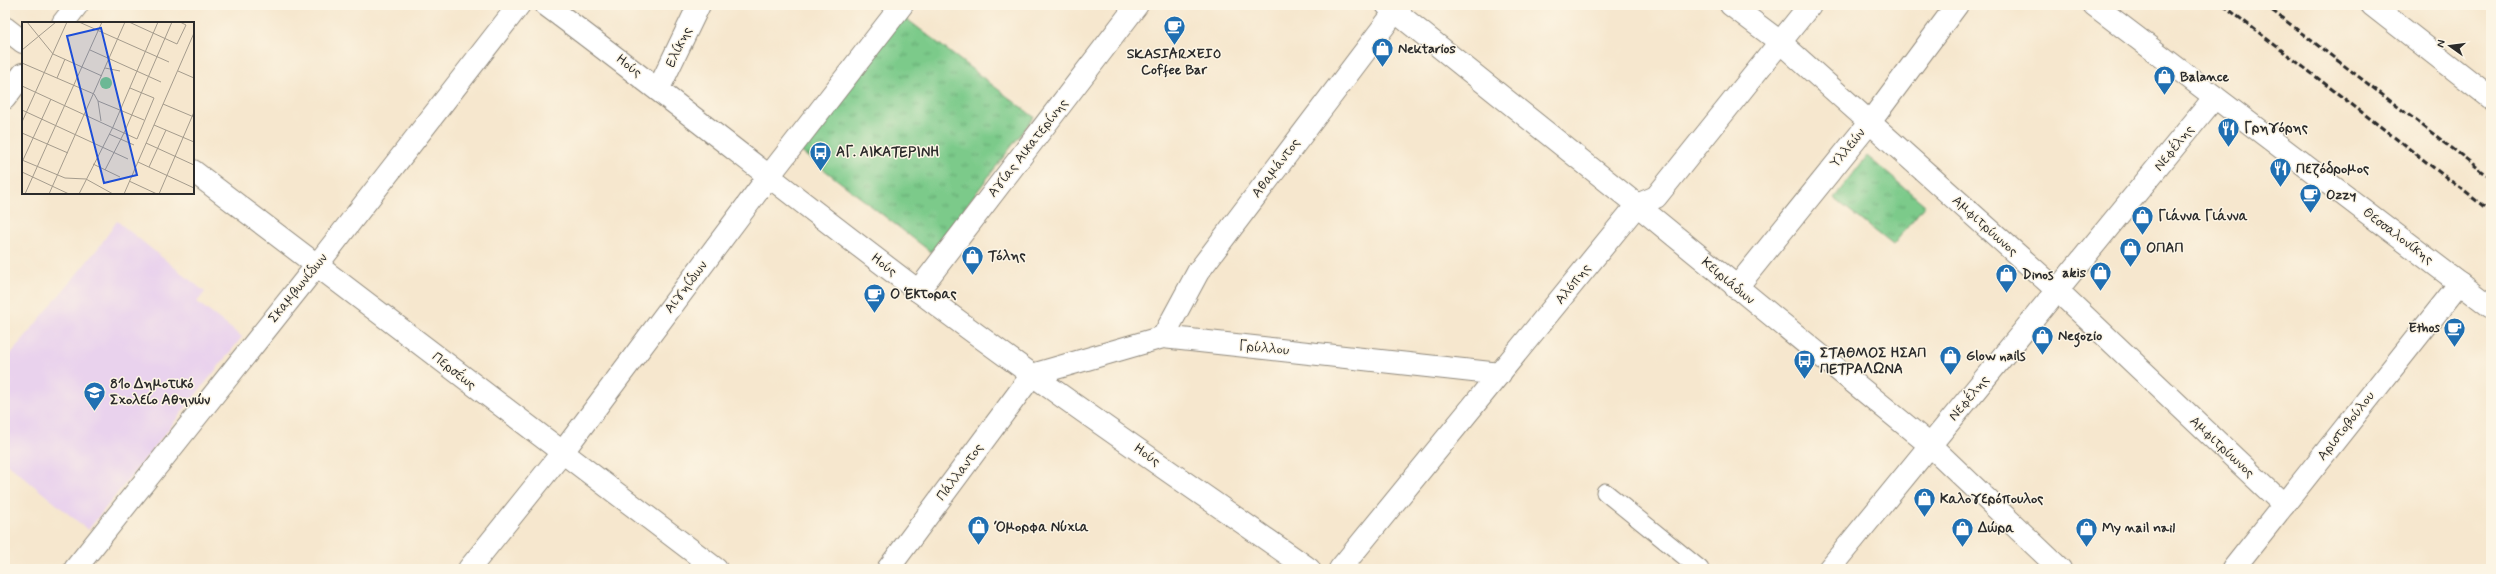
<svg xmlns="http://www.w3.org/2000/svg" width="2496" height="574" font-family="Mynerve,sans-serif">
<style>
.built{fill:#e9d2ed}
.park{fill:url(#park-tufts);stroke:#537a5a}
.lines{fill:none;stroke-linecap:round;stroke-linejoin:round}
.service-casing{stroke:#90897c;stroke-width:19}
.pedestrian-casing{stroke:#90897c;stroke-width:24}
.minor-casing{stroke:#90897c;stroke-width:24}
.tertiary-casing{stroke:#90897c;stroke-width:24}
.service{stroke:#fff;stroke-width:17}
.pedestrian{stroke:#fff;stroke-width:22}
.minor{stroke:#fff;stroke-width:22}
.tertiary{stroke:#fff;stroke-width:22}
.rail{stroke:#2b2b2b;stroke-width:3;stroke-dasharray:6 3;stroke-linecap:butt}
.labels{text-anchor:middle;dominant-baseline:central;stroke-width:3;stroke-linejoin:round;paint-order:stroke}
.street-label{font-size:14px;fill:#2b2b2b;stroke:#fcf5e5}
.poi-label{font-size:14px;font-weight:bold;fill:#2b2b2b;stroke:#fcf5e5;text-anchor:start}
.inset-road{fill:none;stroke:#a59c8d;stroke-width:1}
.view{fill:#1d4ed8;fill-opacity:0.15;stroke:#1d4ed8;stroke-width:2}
.inset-edge{fill:none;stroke:#2b2b2b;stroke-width:2}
</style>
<defs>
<pattern id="park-tufts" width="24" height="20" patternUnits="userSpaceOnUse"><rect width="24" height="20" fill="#7bca8a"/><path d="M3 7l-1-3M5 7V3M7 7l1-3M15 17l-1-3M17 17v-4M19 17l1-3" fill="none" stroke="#65a471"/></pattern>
</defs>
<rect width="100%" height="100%" fill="#fcf5e5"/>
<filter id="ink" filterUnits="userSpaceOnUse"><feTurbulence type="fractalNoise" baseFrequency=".025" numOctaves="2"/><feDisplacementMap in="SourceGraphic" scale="8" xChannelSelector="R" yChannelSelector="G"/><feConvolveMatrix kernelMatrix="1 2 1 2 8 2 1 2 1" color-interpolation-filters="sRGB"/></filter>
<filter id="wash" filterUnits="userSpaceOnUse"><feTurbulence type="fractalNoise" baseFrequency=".012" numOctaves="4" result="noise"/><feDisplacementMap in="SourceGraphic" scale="16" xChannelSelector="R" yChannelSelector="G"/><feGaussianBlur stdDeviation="0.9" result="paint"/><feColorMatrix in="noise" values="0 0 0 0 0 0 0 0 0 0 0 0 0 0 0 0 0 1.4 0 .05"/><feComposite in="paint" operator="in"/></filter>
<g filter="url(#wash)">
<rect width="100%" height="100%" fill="#f6e7ce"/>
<polygon class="built" points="117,221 205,292 197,302 242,337 88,530 5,462 5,361 99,247"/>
<g class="park">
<polygon points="899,13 1034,117 931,252 796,148"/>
<polygon points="1867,156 1925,205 1893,245 1834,198"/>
</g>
</g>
<g filter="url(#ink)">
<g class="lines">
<defs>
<polyline id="service" points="1605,492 1700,569"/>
<g id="pedestrian">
<polyline points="2094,5 2491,307"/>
<polyline points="769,176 902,5"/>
<polyline points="918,291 1137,5"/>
<polyline points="75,569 317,265"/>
</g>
<g id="minor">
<polyline points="1731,5 1780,42 2058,291 2284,505"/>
<polyline points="63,23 77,5"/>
<polyline points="5,28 23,42"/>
<polyline points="659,88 699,5"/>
<polyline points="5,98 23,74"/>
<polyline points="193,171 716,569"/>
<polyline points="317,265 519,5"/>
<polyline points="1736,288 1870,122 1957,5"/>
<polyline points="1163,337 1198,272 1400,5"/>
<polyline points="469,569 562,453 769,176"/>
<polyline points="888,569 1032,375 1163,337 1500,374"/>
<polyline points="1340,569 1637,205 1656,197 1810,5"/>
<polyline points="1829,569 2215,97"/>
<polyline points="2233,569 2460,283"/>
</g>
<g id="tertiary">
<path d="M546,5c125,93 246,191 371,285 128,97 261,187 392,279"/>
<polyline points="1387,5 1637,205 1930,445 2060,569"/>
<polyline points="2372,5 2491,98"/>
</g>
</defs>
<use href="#service" class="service-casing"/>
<use href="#pedestrian" class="pedestrian-casing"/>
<use href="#minor" class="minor-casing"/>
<use href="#tertiary" class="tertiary-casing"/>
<use href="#service" class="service"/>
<use href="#pedestrian" class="pedestrian"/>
<use href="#minor" class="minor"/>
<use href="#tertiary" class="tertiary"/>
<g class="rail">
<polyline points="2223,5 2491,212"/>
<polyline points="2265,5 2491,178"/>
</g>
</g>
</g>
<defs>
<symbol id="cafe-pin" viewBox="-11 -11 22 30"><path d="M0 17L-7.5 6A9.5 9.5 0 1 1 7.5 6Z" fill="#1f6fb2" stroke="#fcf5e5"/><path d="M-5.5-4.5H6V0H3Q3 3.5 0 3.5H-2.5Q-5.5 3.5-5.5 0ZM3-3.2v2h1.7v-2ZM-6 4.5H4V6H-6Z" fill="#fff"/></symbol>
<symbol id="shop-pin" viewBox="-11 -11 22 30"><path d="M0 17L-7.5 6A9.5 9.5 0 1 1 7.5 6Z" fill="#1f6fb2" stroke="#fcf5e5"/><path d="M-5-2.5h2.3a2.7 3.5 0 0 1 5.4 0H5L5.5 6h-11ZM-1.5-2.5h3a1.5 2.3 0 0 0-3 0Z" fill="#fff"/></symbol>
<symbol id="restaurant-pin" viewBox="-11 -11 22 30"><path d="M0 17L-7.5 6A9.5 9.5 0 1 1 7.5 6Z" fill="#1f6fb2" stroke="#fcf5e5"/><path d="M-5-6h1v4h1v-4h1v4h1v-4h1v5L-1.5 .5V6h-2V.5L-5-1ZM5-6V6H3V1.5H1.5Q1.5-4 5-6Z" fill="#fff"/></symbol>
<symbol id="bus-pin" viewBox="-11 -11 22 30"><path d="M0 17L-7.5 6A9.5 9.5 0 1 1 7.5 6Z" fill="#1f6fb2" stroke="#fcf5e5"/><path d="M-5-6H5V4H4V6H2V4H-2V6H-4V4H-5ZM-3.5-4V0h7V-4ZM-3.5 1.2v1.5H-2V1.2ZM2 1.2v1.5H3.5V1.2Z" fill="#fff"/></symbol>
<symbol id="school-pin" viewBox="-11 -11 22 30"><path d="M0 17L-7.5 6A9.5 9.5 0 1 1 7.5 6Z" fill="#1f6fb2" stroke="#fcf5e5"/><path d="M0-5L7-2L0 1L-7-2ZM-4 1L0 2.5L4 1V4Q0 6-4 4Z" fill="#fff"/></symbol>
</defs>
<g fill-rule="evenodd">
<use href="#cafe-pin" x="1162" y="14" width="25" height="34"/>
<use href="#shop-pin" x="1370" y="36" width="25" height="34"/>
<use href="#shop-pin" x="2152" y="64" width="25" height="34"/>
<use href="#restaurant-pin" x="2216" y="116" width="25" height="34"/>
<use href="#bus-pin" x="808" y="140" width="25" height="34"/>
<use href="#restaurant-pin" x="2268" y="156" width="25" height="34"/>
<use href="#cafe-pin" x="2298" y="182" width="25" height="34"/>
<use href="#shop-pin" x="2130" y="204" width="25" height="34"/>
<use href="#shop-pin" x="2118" y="236" width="25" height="34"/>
<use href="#shop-pin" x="960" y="244" width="25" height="34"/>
<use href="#shop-pin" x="2088" y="260" width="25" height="34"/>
<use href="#shop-pin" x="1994" y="262" width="25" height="34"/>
<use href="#cafe-pin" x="862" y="282" width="25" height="34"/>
<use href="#cafe-pin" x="2442" y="316" width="25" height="34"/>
<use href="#shop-pin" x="2030" y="324" width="25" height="34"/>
<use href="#shop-pin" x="1938" y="344" width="25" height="34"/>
<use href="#bus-pin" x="1792" y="348" width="25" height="34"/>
<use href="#school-pin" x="82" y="380" width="25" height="34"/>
<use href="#shop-pin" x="1912" y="486" width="25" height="34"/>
<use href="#shop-pin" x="966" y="514" width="25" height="34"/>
<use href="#shop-pin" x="1950" y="516" width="25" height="34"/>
<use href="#shop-pin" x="2074" y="516" width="25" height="34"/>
</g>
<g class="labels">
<g class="street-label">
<text transform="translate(679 47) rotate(-64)">Ελίκης</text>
<text transform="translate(629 66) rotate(37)">Ηούς</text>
<text transform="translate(1028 148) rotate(-52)">Αγίας Αικατερίνης</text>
<text transform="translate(1848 148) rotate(-51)">Υλλεών</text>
<text transform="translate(2174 148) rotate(-51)">Νεφέλης</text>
<text transform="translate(1276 168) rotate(-53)">Αθαμάντος</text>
<text transform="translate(1985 226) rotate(42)">Αμφιτρύωνος</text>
<text transform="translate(2398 236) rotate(37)">Θεσσαλονίκης</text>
<text transform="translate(884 265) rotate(37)">Ηούς</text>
<text transform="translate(1728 281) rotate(40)">Κειριάδων</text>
<text transform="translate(1573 284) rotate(-51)">Αλόπης</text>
<text transform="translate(686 287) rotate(-53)">Αιγηίδων</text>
<text transform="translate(298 288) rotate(-51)">Σκαμβωνίδων</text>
<text transform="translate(1264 348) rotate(6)">Γρύλλου</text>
<text transform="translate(454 371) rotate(38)">Περσέως</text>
<text transform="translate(1969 398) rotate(-50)">Νεφέλης</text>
<text transform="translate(2346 426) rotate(-52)">Αριστοβούλου</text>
<text transform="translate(2222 447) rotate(43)">Αμφιτρύωνος</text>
<text transform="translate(1147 455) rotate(35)">Ηούς</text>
<text transform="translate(960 472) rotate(-53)">Πάλλαντος</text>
</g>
<g class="poi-label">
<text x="1398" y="49">Nektarios</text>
<text x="1174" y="54" text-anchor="middle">SKASIARXEIO<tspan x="1174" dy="16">Coffee Bar</tspan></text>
<text x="2180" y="77">Balance</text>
<text x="2244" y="128">Γρηγόρης</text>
<text x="836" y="152">ΑΓ. ΑΙΚΑΤΕΡΙΝΗ</text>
<text x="2296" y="169">Πεζόδρομος</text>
<text x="2326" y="195">Ozzy</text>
<text x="2158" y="216">Γιάννα Γιάννα</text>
<text x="2146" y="248">ΟΠΑΠ</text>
<text x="988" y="256">Τόλης</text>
<text x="2086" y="273" text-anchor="end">akis</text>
<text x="2022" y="275">Dinos</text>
<text x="890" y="294">Ο Έκτορας</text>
<text x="2440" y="328" text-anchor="end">Ethos</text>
<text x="2058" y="336">Negozio</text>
<text x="1820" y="353">ΣΤΑΘΜΟΣ ΗΣΑΠ<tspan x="1820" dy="16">ΠΕΤΡΑΛΩΝΑ</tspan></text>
<text x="1966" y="356">Glow nails</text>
<text x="110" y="384">81ο Δημοτικό<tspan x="110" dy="16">Σχολείο Αθηνών</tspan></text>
<text x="1940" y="499">Καλογερόπουλος</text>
<text x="994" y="527">Όμορφα Νύχια</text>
<text x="1978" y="528">Δώρα</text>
<text x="2102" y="528">My nail nail</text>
</g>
</g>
<g transform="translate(22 22)">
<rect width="172" height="172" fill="#f6e7ce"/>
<path d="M78 61a6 6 0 1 1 12 0a6 6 0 1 1-12 0Z" fill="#7bca8a"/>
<path class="inset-road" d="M5,0l26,32 49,22M57,0l90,40M107,0l48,22 9,-19 -6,-3M0,28l34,-28M68,28l71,32M0,41l72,31 4,7 3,20M83,46l15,3M156,49l16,7M35,56l8,-19M0,64l115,53 17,-41 -24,-10M76,79l46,19M141,82l31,13M0,88l106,49M0,100l45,-100M132,103l40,17M0,111l46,20M87,112l25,11M124,121l48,22M0,138l43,18 21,1 27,15M1,138l28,-61M116,140l56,26M71,142l27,13M127,145l17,-37M83,148l19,-37 48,-111M0,150l47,22M107,159l28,13M3,172l77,-172M27,172l76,-172M57,172l34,-67 45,-105M102,172l70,-161M137,172l35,-82"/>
<path class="view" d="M79,6l36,147 -33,8 -37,-147z"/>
<rect width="172" height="172" class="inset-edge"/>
</g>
<rect width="2496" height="574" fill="none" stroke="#fcf5e5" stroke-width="20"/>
<g transform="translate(2450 46) rotate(284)" stroke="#fcf5e5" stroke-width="3" paint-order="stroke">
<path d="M0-3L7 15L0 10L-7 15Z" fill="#2b2b2b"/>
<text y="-6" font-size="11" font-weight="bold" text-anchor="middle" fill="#2b2b2b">N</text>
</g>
</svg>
